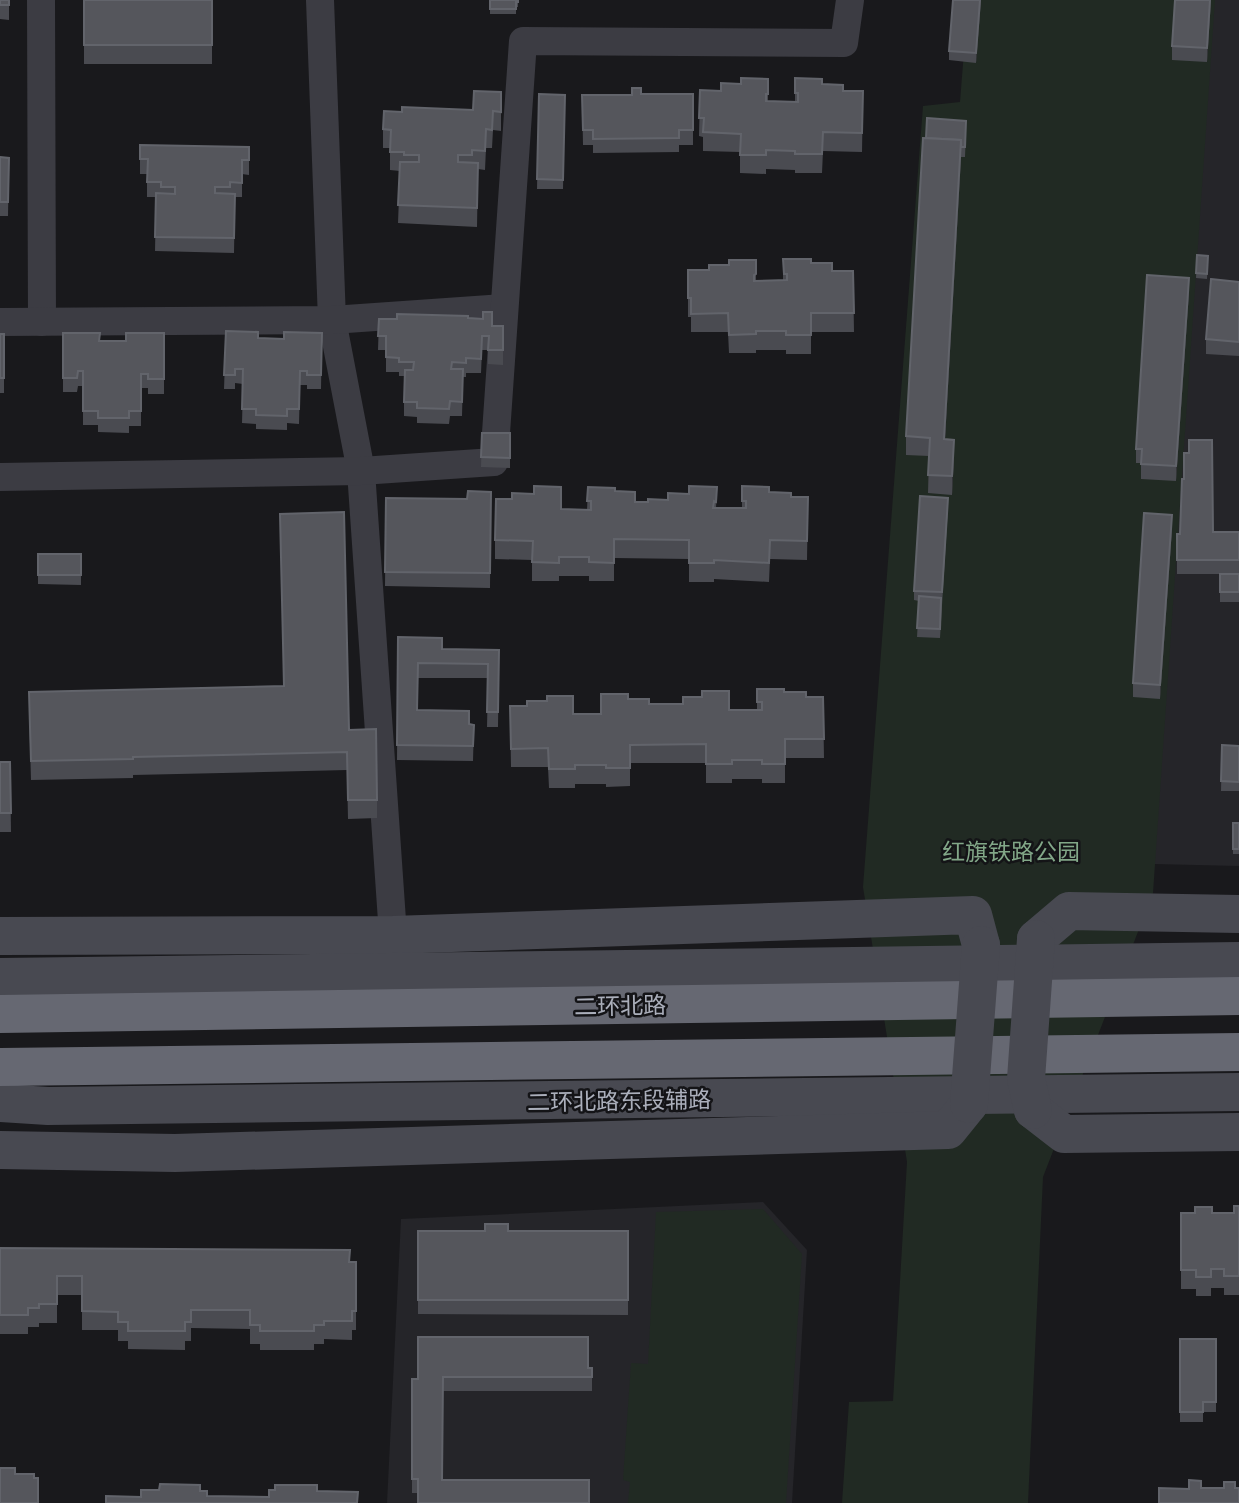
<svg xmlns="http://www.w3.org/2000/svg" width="1239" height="1503" font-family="Lato,'Noto Sans SC',sans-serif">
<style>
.built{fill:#252529}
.green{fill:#212a23}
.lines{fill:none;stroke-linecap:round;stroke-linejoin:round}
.street{stroke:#3c3c43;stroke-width:28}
.secondary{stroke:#484951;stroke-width:38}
.highway{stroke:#666872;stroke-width:38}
.secondary-bridge{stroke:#484951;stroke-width:38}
.wall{fill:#4a4b51}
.shaded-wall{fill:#323337}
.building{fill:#55565c;stroke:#62646b;stroke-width:2}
.labels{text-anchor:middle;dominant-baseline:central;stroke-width:5;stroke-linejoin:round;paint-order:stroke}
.park-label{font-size:23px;fill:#82a788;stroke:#141417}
.street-label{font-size:23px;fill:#abafbb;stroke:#141417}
</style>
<rect width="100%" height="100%" fill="#19191c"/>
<g class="built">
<polygon points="1121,0 1239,0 1239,866 1068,862"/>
<polygon points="763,1202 807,1250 792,1503 387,1503 401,1219"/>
</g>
<g class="green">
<polygon points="968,0 1215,0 1153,893 1043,1177 1028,1503 842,1503 849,1402 893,1401 907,1162 863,887 923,106 960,102"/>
<polygon points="763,1209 802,1254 786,1503 628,1503 630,1482 623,1480 631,1363 648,1364 656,1212"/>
</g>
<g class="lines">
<g class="street">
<polyline points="41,0 42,322"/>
<polyline points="320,0 332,320 361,471 393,935"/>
<polyline points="0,322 332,320 504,308"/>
<polyline points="0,477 361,471 494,462 523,41 844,43 850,0"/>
</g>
<g class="secondary">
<polyline points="0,936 393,935 973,915 981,945"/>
<polyline points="1036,939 1069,911 1239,914"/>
<polyline points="0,977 1239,961"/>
<polyline points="0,1103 48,1106 1239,1092"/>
<polyline points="1033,1110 1064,1134 1239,1132"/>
<polyline points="0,1150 175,1153 948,1130 969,1104"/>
</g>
<g class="highway">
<polyline points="0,1014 1239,996"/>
<polyline points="0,1067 1239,1052"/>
</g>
<g class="secondary-bridge">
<polyline points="969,1104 981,945"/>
<polyline points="1033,1110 1026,1079 1036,939"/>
</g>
</g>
<g class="wall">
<polygon points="0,0 9,0 9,20 0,19"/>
<rect x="84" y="0" width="128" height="64"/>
<polygon points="490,0 518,0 518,7 516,7 516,14 490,14"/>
<polygon points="981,0 976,63 949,60 949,51"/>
<polygon points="1211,0 1207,62 1172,60 1172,46"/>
<polygon points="795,78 822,84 843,91 863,91 862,152 823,151 822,173 795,173 795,170 766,169 766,174 740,173 740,152 703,151 703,137 699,136 700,90 721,91 741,84 768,79 768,101 795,102"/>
<polygon points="501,92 501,131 493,130 492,148 486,148 485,170 478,169 477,227 398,223 400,171 390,170 390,148 383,148 383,129 402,112 473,110"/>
<polygon points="539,94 565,95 563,189 537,189"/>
<polygon points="693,94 693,145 679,145 679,152 593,153 593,145 583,145 582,95"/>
<polygon points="966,131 965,157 961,157 945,439 954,459 952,495 928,493 929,456 906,455 906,436 926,138"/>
<polygon points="140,145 249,147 249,175 242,174 242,197 235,197 234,253 155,251 156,197 147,197 147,174 140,174"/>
<polygon points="0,157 9,158 8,216 0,216"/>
<polygon points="1197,255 1208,256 1207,279 1196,278"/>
<polygon points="783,259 811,263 832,271 853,271 854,332 811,332 811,354 786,354 786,350 756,350 756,353 729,353 728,332 691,332 691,317 688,317 688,270 709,270 756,260 756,281 783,280"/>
<polygon points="1239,282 1239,356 1206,354 1206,339"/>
<polygon points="1189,292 1176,481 1141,479 1141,463 1136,463 1136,449"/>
<polygon points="468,318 492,326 503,326 503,365 488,364 488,350 482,350 481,373 466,373 466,377 463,377 462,416 450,416 449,424 417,423 417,417 404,416 404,376 399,376 399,372 386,372 386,350 378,350 379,319"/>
<polygon points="226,331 258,338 284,339 322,333 321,389 307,389 307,385 300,385 299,424 287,423 287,430 256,429 256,424 242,423 243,384 235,383 235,389 224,389"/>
<polygon points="63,333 100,341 126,341 164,333 164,394 148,394 148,388 141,388 141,426 129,426 129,433 98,432 98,425 83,425 83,386 78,386 77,392 63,392"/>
<rect x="0" y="334" width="4" height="59"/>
<polygon points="482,433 510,433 510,468 481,467"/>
<polygon points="742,486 791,497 808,497 807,560 770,559 769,582 714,579 714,582 689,582 689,559 614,558 614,581 589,581 589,576 559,576 559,581 532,581 532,560 495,559 495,540 561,509 587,510 588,487 615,491 635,502 648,502 668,500 717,487 716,508 742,508"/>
<polygon points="491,492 490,588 385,586 386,498 467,499"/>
<polygon points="948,508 940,638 917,637 919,601 914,600 914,591"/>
<polygon points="1172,529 1160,699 1133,697 1133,683"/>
<polygon points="1213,532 1239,532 1239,602 1220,602 1220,574 1177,574 1177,534"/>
<polygon points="38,554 81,554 81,585 38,584"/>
<polygon points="398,637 442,649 499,650 498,727 487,727 488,678 418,678 417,710 474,725 473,761 397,760"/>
<polygon points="757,689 784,692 806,697 823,697 824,758 785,758 785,783 762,783 762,779 732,779 732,783 706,783 706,763 630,763 630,786 606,787 606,784 575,784 575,788 549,788 548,767 511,767 510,706 573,714 601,714 628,699 649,704 729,710 757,710"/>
<polygon points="29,710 349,730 377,800 377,818 348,819 347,770 133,775 133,778 31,780"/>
<polygon points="1222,745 1239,746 1239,791 1221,791"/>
<polygon points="0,762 10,762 11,832 0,832"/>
<rect x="1233" y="823" width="6" height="31"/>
<polygon points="1239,1206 1239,1295 1224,1295 1224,1288 1211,1288 1211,1296 1196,1296 1196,1289 1181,1289 1181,1213 1234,1213"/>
<polygon points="418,1231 628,1231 628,1315 418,1314"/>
<polygon points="0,1248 356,1262 356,1330 352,1330 352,1340 324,1339 324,1344 314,1344 314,1350 260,1350 260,1344 250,1344 250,1329 191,1328 191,1341 185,1341 185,1350 128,1349 128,1341 118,1341 118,1330 82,1330 82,1295 57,1295 57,1323 39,1323 39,1327 28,1327 28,1334 0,1334"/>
<polygon points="418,1337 592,1368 592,1391 443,1391 418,1493 412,1493 412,1379 418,1379"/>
<polygon points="1180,1339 1216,1339 1216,1412 1203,1412 1203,1422 1180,1422"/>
</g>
<g class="shaded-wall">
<polygon points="980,0 981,0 976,63 976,53"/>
<polygon points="1210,0 1211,0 1207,62 1207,48"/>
<polygon points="961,140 961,159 944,458 944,439"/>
<polygon points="1189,278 1189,292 1176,481 1176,466"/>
<polygon points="954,440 954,459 952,495 952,476"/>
<polygon points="1172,515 1172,529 1160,699 1160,685"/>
</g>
<g class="building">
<rect x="0" y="0" width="9" height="5"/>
<rect x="84" y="0" width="128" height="45"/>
<polygon points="490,0 518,0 518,2 516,2 516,9 490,9"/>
<polygon points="953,0 980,0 976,53 949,51"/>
<polygon points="1175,0 1210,0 1207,48 1172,46"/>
<polygon points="741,78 768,79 768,94 766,94 766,101 798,102 798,93 795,93 795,78 822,79 822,84 843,85 843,91 863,91 862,133 823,132 822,154 795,154 795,151 766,150 766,155 740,155 741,134 703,132 704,118 699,118 700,90 721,91 721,83 741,84"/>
<polygon points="632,88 641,88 641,94 693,94 693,130 679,130 679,138 593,139 593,130 583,130 582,95 632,95"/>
<polygon points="474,91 501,92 501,112 493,111 492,130 486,129 485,151 472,150 472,155 458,155 458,162 478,163 477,208 398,205 400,162 419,162 419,155 404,155 404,152 390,152 391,130 383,129 384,111 402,112 402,107 473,110"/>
<polygon points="539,94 565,95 563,180 537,179"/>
<polygon points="927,118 966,121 965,147 961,147 961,140 926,138"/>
<polygon points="923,138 961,140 944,439 954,440 952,476 928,475 930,438 906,436"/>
<polygon points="140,145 249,147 249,160 242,160 242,183 230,182 230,187 215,187 215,193 235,194 234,238 155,237 156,193 175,194 175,187 161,187 161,182 147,182 148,159 140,159"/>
<polygon points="0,157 9,158 8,202 0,202"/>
<polygon points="1197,255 1208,256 1207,274 1196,273"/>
<polygon points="783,259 811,259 811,263 832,263 832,271 853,271 854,313 811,313 811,335 786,335 786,331 756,331 756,334 729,335 728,313 691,314 691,298 688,298 688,270 709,270 709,265 729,265 729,260 756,260 756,274 754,275 754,281 787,280 787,274 784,274"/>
<polygon points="1147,275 1189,278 1176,466 1141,464 1142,449 1136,449"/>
<polygon points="1211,279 1239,282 1239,342 1206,339"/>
<polygon points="483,312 492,312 492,326 503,326 503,350 488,350 489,336 482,336 481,359 466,358 466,363 452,362 451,369 463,369 462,402 450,401 449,409 417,408 417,402 404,402 405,370 413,370 414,362 399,362 399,358 386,357 386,336 378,336 379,319 397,319 397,314 468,316 468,318 483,319"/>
<polygon points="226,331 258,332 258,338 284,339 284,332 322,333 321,375 307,375 307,371 300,371 299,409 287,409 287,416 256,415 256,409 242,409 243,369 235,369 235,375 224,375"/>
<polygon points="63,333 100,333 99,341 126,341 126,333 164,333 164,379 148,379 148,374 141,374 141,411 129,411 129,418 98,418 98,411 83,411 83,371 78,371 77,378 63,378"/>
<rect x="0" y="334" width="4" height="44"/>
<polygon points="482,433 510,433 510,458 481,457"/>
<polygon points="1189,440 1212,440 1213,532 1239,532 1239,560 1177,560 1177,534 1180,534 1182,479 1184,479 1184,453 1189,453"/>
<polygon points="534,486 561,487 561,509 591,510 591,501 587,501 588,487 615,488 615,491 635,492 635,502 648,502 648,499 668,500 668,493 689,494 689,486 717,487 716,502 714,501 713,508 746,508 746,501 742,501 742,486 769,487 769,492 791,493 791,497 808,497 807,541 770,540 769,563 714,560 714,563 689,563 689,540 614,539 614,563 589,562 589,557 559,557 559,563 532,562 533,541 495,540 496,499 512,499 512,493 534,494"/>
<polygon points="468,491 491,492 490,573 385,572 386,498 467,499"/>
<polygon points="920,496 948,498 942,592 914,591"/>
<polygon points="344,512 349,730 376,729 377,800 348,800 347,752 133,757 133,759 31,761 29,692 284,686 280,514"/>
<polygon points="1144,513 1172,515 1160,685 1133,683"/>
<rect x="38" y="554" width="43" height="21"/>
<rect x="1220" y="574" width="19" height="18"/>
<polygon points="919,596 941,598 940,629 917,628"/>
<polygon points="398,637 442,638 442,649 499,650 498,712 487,712 488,664 418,663 417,710 469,711 469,724 474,725 473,746 397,745"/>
<polygon points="757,689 784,689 784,692 806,692 806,697 823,697 824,739 785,739 785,764 762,764 762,760 732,760 732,764 706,764 706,744 630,745 630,768 606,768 606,765 575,765 575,769 549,769 548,748 511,749 510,706 527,706 527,701 547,701 547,696 573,696 573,714 601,714 601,694 628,694 628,699 649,699 649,704 683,704 683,697 702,697 702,691 729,691 729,710 762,710 762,702 757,702"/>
<polygon points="1222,745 1239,746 1239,782 1221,781"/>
<polygon points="0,762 10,762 11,813 0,813"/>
<rect x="1233" y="823" width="6" height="26"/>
<polygon points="1234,1206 1239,1206 1239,1276 1224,1276 1224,1269 1211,1269 1211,1277 1196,1277 1196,1270 1181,1270 1181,1213 1195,1213 1195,1207 1212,1207 1212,1213 1234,1213"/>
<polygon points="485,1224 508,1224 508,1231 628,1231 628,1300 418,1300 418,1231 485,1231"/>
<polygon points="0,1248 350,1250 349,1262 356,1262 356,1311 352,1311 352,1321 324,1321 324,1325 314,1325 314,1331 260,1331 260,1325 250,1325 250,1310 191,1310 191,1322 185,1322 185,1331 128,1331 128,1322 118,1322 118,1312 82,1311 82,1276 57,1276 57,1304 39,1304 39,1308 28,1308 28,1315 0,1315"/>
<polygon points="418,1337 588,1337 588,1368 592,1368 592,1377 443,1377 442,1480 589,1480 589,1503 418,1503 418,1479 412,1479 412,1379 418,1379"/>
<polygon points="1180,1339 1216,1339 1216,1402 1203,1402 1203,1412 1180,1412"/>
<polygon points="0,1468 15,1468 15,1474 34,1474 34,1478 38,1478 38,1503 0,1503"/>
<polygon points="1189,1480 1201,1481 1201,1488 1224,1488 1224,1482 1235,1482 1235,1488 1239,1488 1239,1503 1159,1503 1159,1488 1189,1489"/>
<polygon points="160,1484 200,1485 200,1491 207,1491 207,1496 269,1497 269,1490 275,1490 275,1485 317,1485 317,1491 358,1492 357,1503 106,1503 106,1496 141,1497 141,1490 159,1490"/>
</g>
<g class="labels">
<g class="park-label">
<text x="1011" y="851">红旗铁路公园</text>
</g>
<g class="street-label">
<text transform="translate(620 1005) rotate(-1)">二环北路</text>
<text transform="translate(619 1100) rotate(-1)">二环北路东段辅路</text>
</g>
</g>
</svg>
